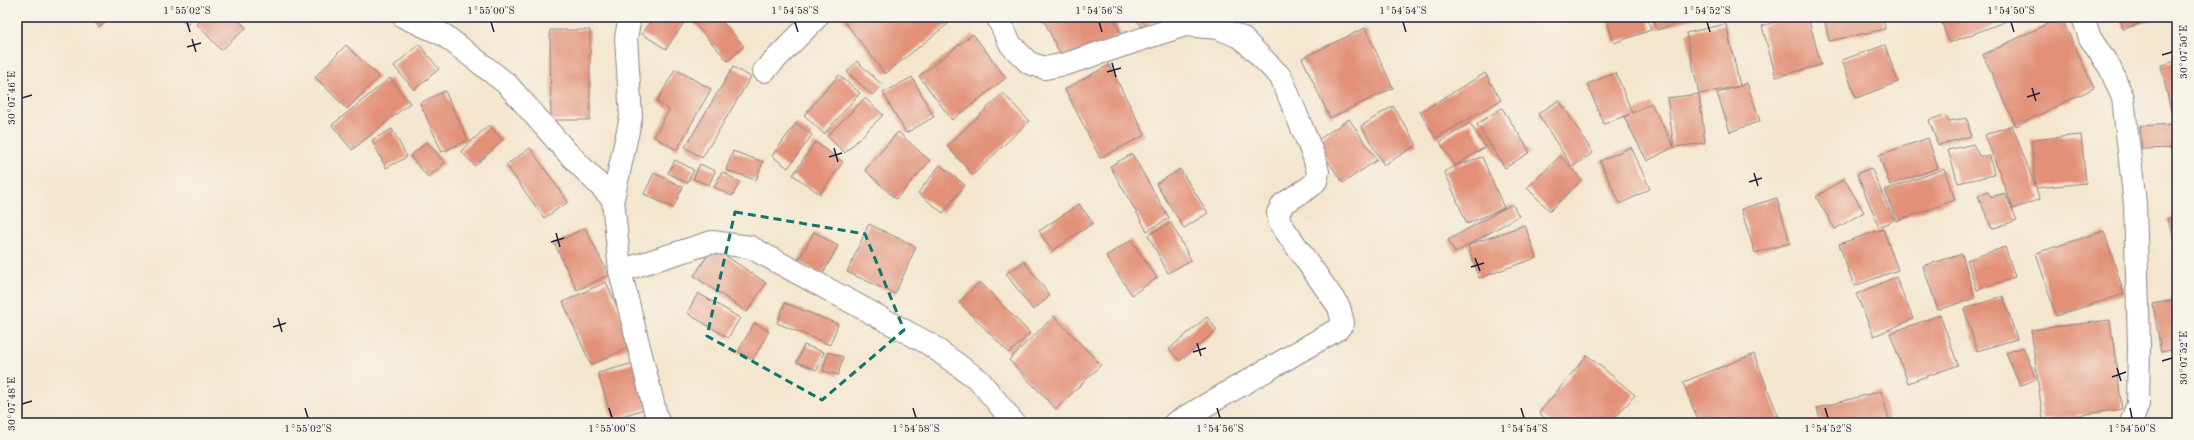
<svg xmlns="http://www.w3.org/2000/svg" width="2194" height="440" font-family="'Old Standard TT',serif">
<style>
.building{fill:#e29077}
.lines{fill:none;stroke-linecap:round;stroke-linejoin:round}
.minor-casing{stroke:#8b8484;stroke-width:24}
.minor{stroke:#fff;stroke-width:22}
.marked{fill:none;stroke:#0f766e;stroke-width:3;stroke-dasharray:8 5;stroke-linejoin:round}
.ticks{fill:none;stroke:#22223b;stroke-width:1.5}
.neatline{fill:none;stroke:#22223b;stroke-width:1.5}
.ticks-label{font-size:10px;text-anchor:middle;fill:#22223b}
</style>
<rect width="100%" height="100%" fill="#f7f3e8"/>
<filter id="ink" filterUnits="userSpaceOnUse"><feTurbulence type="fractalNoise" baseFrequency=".025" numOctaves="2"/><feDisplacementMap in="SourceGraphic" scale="8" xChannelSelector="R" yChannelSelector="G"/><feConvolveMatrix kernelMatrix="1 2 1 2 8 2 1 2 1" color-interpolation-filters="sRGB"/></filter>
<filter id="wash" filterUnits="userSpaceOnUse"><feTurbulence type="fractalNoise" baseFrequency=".012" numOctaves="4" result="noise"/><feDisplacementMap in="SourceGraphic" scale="16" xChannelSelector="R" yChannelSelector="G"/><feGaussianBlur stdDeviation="0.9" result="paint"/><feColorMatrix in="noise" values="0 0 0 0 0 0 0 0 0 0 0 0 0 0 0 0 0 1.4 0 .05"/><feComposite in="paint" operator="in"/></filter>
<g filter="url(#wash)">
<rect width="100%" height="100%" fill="#f4e6ce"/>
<g id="blocks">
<g class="building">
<polygon points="91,17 112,17 99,27"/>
<polygon points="179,17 195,17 187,25"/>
<polygon points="205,17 236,17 246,28 221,50 197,24"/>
<polygon points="654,17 681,17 686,20 666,49 642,34"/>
<polygon points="699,17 718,17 744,46 728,61 693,22"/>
<polygon points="841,17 945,17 949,23 885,74"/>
<polygon points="1042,17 1113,17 1121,34 1065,63"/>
<polygon points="1134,17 1154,17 1142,27"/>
<polygon points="1285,17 1296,17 1287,21"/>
<polygon points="1606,17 1647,17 1651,30 1614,43"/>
<polygon points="1653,17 1697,17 1657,30"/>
<polygon points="1792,17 1808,17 1821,65 1776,77 1762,26"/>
<polygon points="1824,17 1883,17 1885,29 1829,41"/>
<polygon points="1940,17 2017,17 1949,43"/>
<polygon points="2061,17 2094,88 2016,126 1983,55"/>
<polygon points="2120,17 2155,17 2155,19 2123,29"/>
<polygon points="1726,24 1740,86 1747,83 1760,121 1730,132 1717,93 1740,86 1699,94 1705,143 1674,147 1667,98 1699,94 1686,33"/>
<polygon points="1365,28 1393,88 1330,118 1302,58"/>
<polygon points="550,30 590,30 590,120 551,120"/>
<polygon points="973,34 1006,78 952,120 919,76"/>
<polygon points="419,44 439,69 414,90 394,66"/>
<polygon points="346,45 379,77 347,109 315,77"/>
<polygon points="1885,45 1898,82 1856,98 1842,60"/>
<polygon points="857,61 882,85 872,95 847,72"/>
<polygon points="2177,61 2177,111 2171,112 2161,65"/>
<polygon points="1109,65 1145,135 1100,158 1065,89"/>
<polygon points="733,67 751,77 702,158 685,147"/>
<polygon points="675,69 711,89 677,150 654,137 669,110 657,102"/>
<polygon points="1485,73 1501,100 1436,138 1420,112"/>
<polygon points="1616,73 1632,113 1651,103 1674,147 1647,161 1624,117 1630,114 1604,124 1587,84"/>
<polygon points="839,75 860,93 824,134 804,115"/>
<polygon points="912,77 934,117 906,133 883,93"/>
<polygon points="390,78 410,103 352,150 332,125"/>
<polygon points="445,91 468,140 442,152 420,103"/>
<polygon points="1003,93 1029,121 973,175 947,146"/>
<polygon points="865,98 883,115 845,153 827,136"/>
<polygon points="1559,100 1593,153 1572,167 1538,114"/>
<polygon points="1393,106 1417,145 1384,165 1361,126"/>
<polygon points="1502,108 1530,152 1505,168 1477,124"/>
<polygon points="1945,115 1949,121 1967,118 1971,136 1938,145 1929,120"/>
<polygon points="1349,119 1377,160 1343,183 1315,142"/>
<polygon points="796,123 812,135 788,168 772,156"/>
<polygon points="1470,123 1485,147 1455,166 1440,142"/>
<polygon points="2175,124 2176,148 2142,149 2140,126"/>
<polygon points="489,125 503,140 475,166 461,151"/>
<polygon points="2012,125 2040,199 2013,209 1985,135"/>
<polygon points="392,129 407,157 386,168 372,140"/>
<polygon points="898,132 930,161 896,199 865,170"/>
<polygon points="2081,135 2086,183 2036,188 2031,140"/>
<polygon points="1928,138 1938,168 1890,185 1879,155"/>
<polygon points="427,142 445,163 428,177 410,156"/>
<polygon points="815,142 843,162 820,194 793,175"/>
<polygon points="1973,144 1979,156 1990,156 1994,175 1958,183 1948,150"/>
<polygon points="1631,147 1650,189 1620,204 1600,161"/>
<polygon points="530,148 568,202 544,218 506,165"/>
<polygon points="2177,150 2177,161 2176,161 2174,151"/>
<polygon points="733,151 763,162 756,180 726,170"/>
<polygon points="1132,154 1169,218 1147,231 1110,166"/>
<polygon points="1560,156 1582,180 1550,211 1527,188"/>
<polygon points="1482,157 1504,208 1467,224 1445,172 1455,166"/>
<polygon points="675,160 694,170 687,183 668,173"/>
<polygon points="700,164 715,171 709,185 693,179"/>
<polygon points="940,165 965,185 943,213 918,193"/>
<polygon points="1871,168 1894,220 1879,227 1857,174"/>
<polygon points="1180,169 1208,213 1184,228 1156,184"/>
<polygon points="1944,169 1955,200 1896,221 1885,190"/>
<polygon points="722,172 740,182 732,196 714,187"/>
<polygon points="654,173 683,187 673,208 644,194"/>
<polygon points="1844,179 1864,212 1835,229 1816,197"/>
<polygon points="1988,192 1991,197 2005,193 2017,220 1992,229 1978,196"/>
<polygon points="1777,198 1790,243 1755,253 1741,209"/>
<polygon points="1079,204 1093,223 1052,251 1039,231"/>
<polygon points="1512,204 1519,216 1468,245 1525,225 1536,258 1479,278 1468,245 1455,253 1448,240"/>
<polygon points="2177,215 2177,245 2167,219"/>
<polygon points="1171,223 1191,260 1168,273 1148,235"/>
<polygon points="869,224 916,247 895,294 847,272"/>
<polygon points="585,228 609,275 577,290 554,243"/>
<polygon points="1883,229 1898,270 1854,286 1839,244"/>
<polygon points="2104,231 2124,294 2056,316 2036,253"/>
<polygon points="814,232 838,246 822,275 798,261"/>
<polygon points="1131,240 1157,278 1132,295 1106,256"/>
<polygon points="713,247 766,283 747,312 694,276"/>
<polygon points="2005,247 2015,277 1977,290 1967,260"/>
<polygon points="1962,254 1975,298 1938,310 1923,266"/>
<polygon points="1024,261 1050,296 1033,310 1006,274"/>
<polygon points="1896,277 1913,319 1874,336 1856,294"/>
<polygon points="606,282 634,345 591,365 563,302"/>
<polygon points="980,282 1030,333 1009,353 959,302"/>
<polygon points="698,293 740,318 728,338 687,313"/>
<polygon points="2003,296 2017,339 1977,351 1964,309"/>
<polygon points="2177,299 2177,349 2161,352 2153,304"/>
<polygon points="785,303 838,324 830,345 777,323"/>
<polygon points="1940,315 1958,365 1908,383 1890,333"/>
<polygon points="1054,316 1101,365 1056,409 1009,360"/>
<polygon points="1207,317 1217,330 1180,361 1169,349"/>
<polygon points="2110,320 2122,409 2043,420 2031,330"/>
<polygon points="754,323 769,331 753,360 738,352"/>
<polygon points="804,345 824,352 817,370 797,362"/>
<polygon points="2023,347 2036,379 2020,386 2006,353"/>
<polygon points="828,352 843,357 838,375 823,371"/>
<polygon points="1754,354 1781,423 1699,423 1683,382"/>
<polygon points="1587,355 1635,395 1611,423 1551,423 1539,413"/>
<polygon points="634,363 648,408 612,419 598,373"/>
<polygon points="1881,391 1890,423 1821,423 1817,408"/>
</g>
</g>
</g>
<g filter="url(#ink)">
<use href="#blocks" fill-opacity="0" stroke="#8b8484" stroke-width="1"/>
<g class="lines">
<defs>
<g id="minor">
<polyline points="404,17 444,35 507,84 566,151 613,199 620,271 658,423"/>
<polyline points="997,17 1011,45 1029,63 1045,68 1066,64 1185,25 1218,28 1242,38 1281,77 1314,157 1318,172 1316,181 1310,187 1283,204 1278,213 1280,223 1339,307 1343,323 1338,329 1175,423"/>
<polyline points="2083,17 2090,38 2110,68 2123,98 2135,204 2139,346 2138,404 2131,423"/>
<polyline points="764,71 817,17"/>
<polyline points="613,199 631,117 626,38 630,17"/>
<polyline points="620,271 712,242 750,247 929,344 979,380 1014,423"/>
</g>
</defs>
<use href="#minor" class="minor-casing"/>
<use href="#minor" class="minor"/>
</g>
</g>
<path class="marked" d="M735,212l130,22 39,96 -82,70 -115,-64z"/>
<path class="ticks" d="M187,22l3,10M491,22l3,10M795,22l3,10M1099,22l3,10M1403,22l3,10M1707,22l3,10M2011,22l3,10M192,39l4,13M187,47l14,-4M2162,55l10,-3M1112,63l4,14M1107,72l14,-4M2032,88l4,13M2027,97l13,-4M22,98l10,-3M834,148l4,14M829,157l13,-4M1754,173l4,13M1749,182l13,-4M556,233l4,14M551,242l13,-4M1475,258l5,13M1471,267l13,-4M278,318l4,14M273,327l13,-4M1197,343l4,13M1193,352l13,-4M2162,361l10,-3M2117,368l4,13M2112,377l14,-5M22,404l10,-3M305,408l3,10M609,408l3,10M913,408l3,10M1217,408l3,10M1521,408l3,10M1825,408l3,10M2130,408l2,10"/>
<rect width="2194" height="440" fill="none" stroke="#f7f3e8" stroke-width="44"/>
<rect x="22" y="22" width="2150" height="396" class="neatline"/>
<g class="ticks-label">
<text x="187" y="14">1°55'02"S</text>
<text x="491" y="14">1°55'00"S</text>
<text x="795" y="14">1°54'58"S</text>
<text x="1099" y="14">1°54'56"S</text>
<text x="1403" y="14">1°54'54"S</text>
<text x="1707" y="14">1°54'52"S</text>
<text x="2011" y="14">1°54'50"S</text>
<text transform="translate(2183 52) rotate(-90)" y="4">30°07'50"E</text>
<text transform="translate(11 98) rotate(-90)" y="4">30°07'46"E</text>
<text transform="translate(2183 358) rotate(-90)" y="4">30°07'52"E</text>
<text transform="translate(11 404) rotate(-90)" y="4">30°07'48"E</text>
<text x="308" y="432">1°55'02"S</text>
<text x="612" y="432">1°55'00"S</text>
<text x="916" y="432">1°54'58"S</text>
<text x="1220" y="432">1°54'56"S</text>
<text x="1524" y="432">1°54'54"S</text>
<text x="1828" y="432">1°54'52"S</text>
<text x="2132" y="432">1°54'50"S</text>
</g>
</svg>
